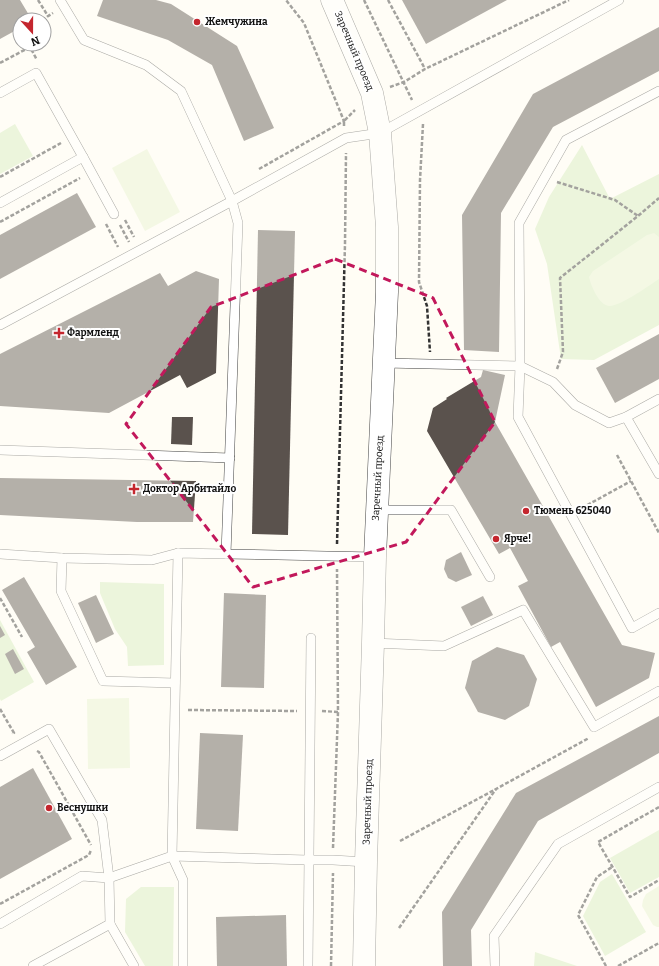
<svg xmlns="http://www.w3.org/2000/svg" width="659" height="966" font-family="Bitter,serif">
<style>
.green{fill:#d5ebbd}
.pitch{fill:#e6f2cf}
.building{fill:#5a524d}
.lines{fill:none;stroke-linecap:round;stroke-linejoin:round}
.service-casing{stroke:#444;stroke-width:10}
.tertiary-casing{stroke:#444;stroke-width:23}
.path{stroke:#333;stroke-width:2.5;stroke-dasharray:4 2;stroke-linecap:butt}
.service{stroke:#fff;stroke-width:9}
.tertiary{stroke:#fff;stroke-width:22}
.marked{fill:none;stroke:#c2185b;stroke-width:3;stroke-dasharray:8 5;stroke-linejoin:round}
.poi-dot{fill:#c4262e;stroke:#fff;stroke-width:1.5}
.labels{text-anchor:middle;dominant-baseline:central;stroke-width:4;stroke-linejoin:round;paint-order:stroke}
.poi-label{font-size:10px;font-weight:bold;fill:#111;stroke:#fff;text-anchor:start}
.street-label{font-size:10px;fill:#111;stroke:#fff}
</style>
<rect width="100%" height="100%" fill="#fffdf5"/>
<g class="green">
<polygon points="15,124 33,156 0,174 0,133"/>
<polygon points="582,145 610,199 659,174 659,325 594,360 561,359 547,264 535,229 549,197"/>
<polygon points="100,582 164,584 164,665 128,666 127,647 115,629 100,593"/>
<polygon points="0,620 34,682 1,701 0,699"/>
<polygon points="659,830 659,877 630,893 610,858"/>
<polygon points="612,874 646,932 605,956 583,916 600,882"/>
<polygon points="141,887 174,887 173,966 145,966 125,932 126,899"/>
<polygon points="535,952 577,966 534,966"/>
</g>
<g class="pitch">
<polygon points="147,149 180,212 145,231 112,168"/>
<path d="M654,233l5,4v42c-9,6 -40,28 -50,27 -10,-1 -18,-20 -20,-29l4,-6 54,-36z"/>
<polygon points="129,698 130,768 88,769 87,699"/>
<polygon points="659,886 659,927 657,927 653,925 642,906 643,900 646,894"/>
</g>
<g class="building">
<polygon points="0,0 20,0 32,20 20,20 20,28 0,39"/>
<polygon points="103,0 156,0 171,4 237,46 274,128 244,141 212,65 168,40 97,16"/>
<polygon points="402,0 507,0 426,44"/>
<polygon points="659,27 659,71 553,127 501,213 499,352 464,350 462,215 533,94"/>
<polygon points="77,193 96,227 0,279 0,235"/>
<polygon points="258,230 295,231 288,535 252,534"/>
<polygon points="196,271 219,279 216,373 187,388 180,375 109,413 0,406 0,354 160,273 168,286"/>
<polygon points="659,334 659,379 615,403 596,368"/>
<polygon points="483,370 505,375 495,422 622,645 655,653 649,678 596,707 560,642 551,647 518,586 528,581 510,548 499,554 427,431 433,408 447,399 446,398 481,377"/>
<polygon points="172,417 193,417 192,445 171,444"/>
<polygon points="0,478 196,481 193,522 137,522 0,515"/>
<polygon points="461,552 472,575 456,582 448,578 444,569 446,560"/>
<polygon points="24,577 77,667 46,685 27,652 35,647 2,590"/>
<polygon points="224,593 266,595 264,688 221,687"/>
<polygon points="96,595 114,634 96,643 78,603"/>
<polygon points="483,596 493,615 471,626 461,607"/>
<polygon points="0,626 5,635 0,638"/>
<polygon points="497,647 524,655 537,679 529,706 505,720 478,712 465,688 472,661"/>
<polygon points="13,649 24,669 15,674 5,654"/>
<polygon points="659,716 659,753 538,821 471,930 472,966 443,966 442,912 516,793"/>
<polygon points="200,733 243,735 238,831 196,829"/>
<polygon points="33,768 72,839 0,879 0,787"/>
<polygon points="286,915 287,966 217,966 216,917"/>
</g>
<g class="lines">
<defs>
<g id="service">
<polyline points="659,91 566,140 519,223 520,366 518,417 632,628 659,613"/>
<polyline points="0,93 36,73 83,157"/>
<polyline points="0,203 83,157 114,214"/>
<polyline points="0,325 232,201 181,91 146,65 84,40 60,0"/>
<polyline points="384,363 520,366 553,382 575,405 609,423 626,417 659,399"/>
<polyline points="626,417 659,474"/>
<polyline points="0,450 230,458"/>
<polyline points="377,510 451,510 490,577"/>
<polyline points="178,553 172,856 183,880 183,966"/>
<polyline points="0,554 62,558 152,560 178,553 226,554"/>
<polyline points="375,557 226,554 238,223 232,201 346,138 380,133 619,0"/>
<polyline points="62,558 61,591 103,681 175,683"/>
<polyline points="373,643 444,646 523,610 594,727 659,691"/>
<polyline points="0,756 49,729 102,820 109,878 110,924 33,966"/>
<polyline points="0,924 82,876 109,878 172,856 308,860 333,860 366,862"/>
<polyline points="110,924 134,966"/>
<polyline points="308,966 311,638"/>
<polyline points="495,966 494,936 558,844 659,787"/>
</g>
<polyline id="tertiary" points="332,0 372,93 380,133 387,227 387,292 375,557 373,643 366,862 364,966"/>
</defs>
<use href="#service" class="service-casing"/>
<use href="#tertiary" class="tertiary-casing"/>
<g class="path">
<polyline points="38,0 48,16"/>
<polyline points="364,0 412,100"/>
<polyline points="388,0 425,69"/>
<polyline points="42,20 53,13"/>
<polyline points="31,44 30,47 37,60"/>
<polyline points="0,63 30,47"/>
<polyline points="390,87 404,82 425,69 569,0"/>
<polyline points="423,124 420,180 419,282 427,306 430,352"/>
<polyline points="344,126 344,121 355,110"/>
<polyline points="259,169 344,121 304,23 286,0"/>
<polyline points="0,177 61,143"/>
<polyline points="557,182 615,200 638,216"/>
<polyline points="125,220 134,237"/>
<polyline points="0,222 80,178"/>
<polyline points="106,224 118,247"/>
<polyline points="120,225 129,242"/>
<polyline points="557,369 563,352 560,278 638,216 659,198"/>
<polyline points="617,455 659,533"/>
<polyline points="582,508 631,481"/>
<polyline points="337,544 345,244 346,153"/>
<polyline points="0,598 22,637"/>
<polyline points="0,709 14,733 12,734"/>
<polyline points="188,710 297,711"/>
<polyline points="322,711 338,712"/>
<polyline points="37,751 39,752 91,845"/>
<polyline points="659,807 598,842 630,897 659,880"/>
<polyline points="400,841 496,789"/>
<polyline points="333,848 338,712 337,569"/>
<polyline points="0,904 89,855 91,850"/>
<polyline points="399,928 496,789 589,738"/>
<polyline points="331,966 333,873"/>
<polyline points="606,966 578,915 597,877 612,867"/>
<polyline points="618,966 659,943"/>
</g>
<use href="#service" class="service"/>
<use href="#tertiary" class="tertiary"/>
</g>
<path d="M0 0H659V966H0ZM335,259l98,39 62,124 -89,120 -153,45 -127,-163 85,-117z" fill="#fffdf5" fill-opacity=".55" fill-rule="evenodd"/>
<path class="marked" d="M335,259l98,39 62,124 -89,120 -153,45 -127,-163 85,-117z"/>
<g class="poi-dot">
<circle cx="197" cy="22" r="4"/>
<path d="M57 327h4v4h4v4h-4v4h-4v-4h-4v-4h4z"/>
<path d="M132 483h4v4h4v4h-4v4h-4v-4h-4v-4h4z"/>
<circle cx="526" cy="511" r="4"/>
<circle cx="496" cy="539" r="4"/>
<circle cx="49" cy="808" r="4"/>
</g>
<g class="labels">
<g class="poi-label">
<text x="205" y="22">Жемчужина</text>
<text x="67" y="333">Фармленд</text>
<text x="143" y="489">Доктор Арбитайло</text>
<text x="534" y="511">Тюмень 625040</text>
<text x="504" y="539">Ярче!</text>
<text x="57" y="808">Веснушки</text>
</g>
<g class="street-label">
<text transform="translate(354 51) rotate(67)">Заречный проезд</text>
<text transform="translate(378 478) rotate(-87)">Заречный проезд</text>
<text transform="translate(368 802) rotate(-88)">Заречный проезд</text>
</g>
</g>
<g transform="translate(32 32) rotate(159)"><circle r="19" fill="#ffffff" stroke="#a0a0a0"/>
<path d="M0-3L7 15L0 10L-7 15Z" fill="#c4262e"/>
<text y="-6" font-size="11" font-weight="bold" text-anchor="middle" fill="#111111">N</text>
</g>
</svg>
